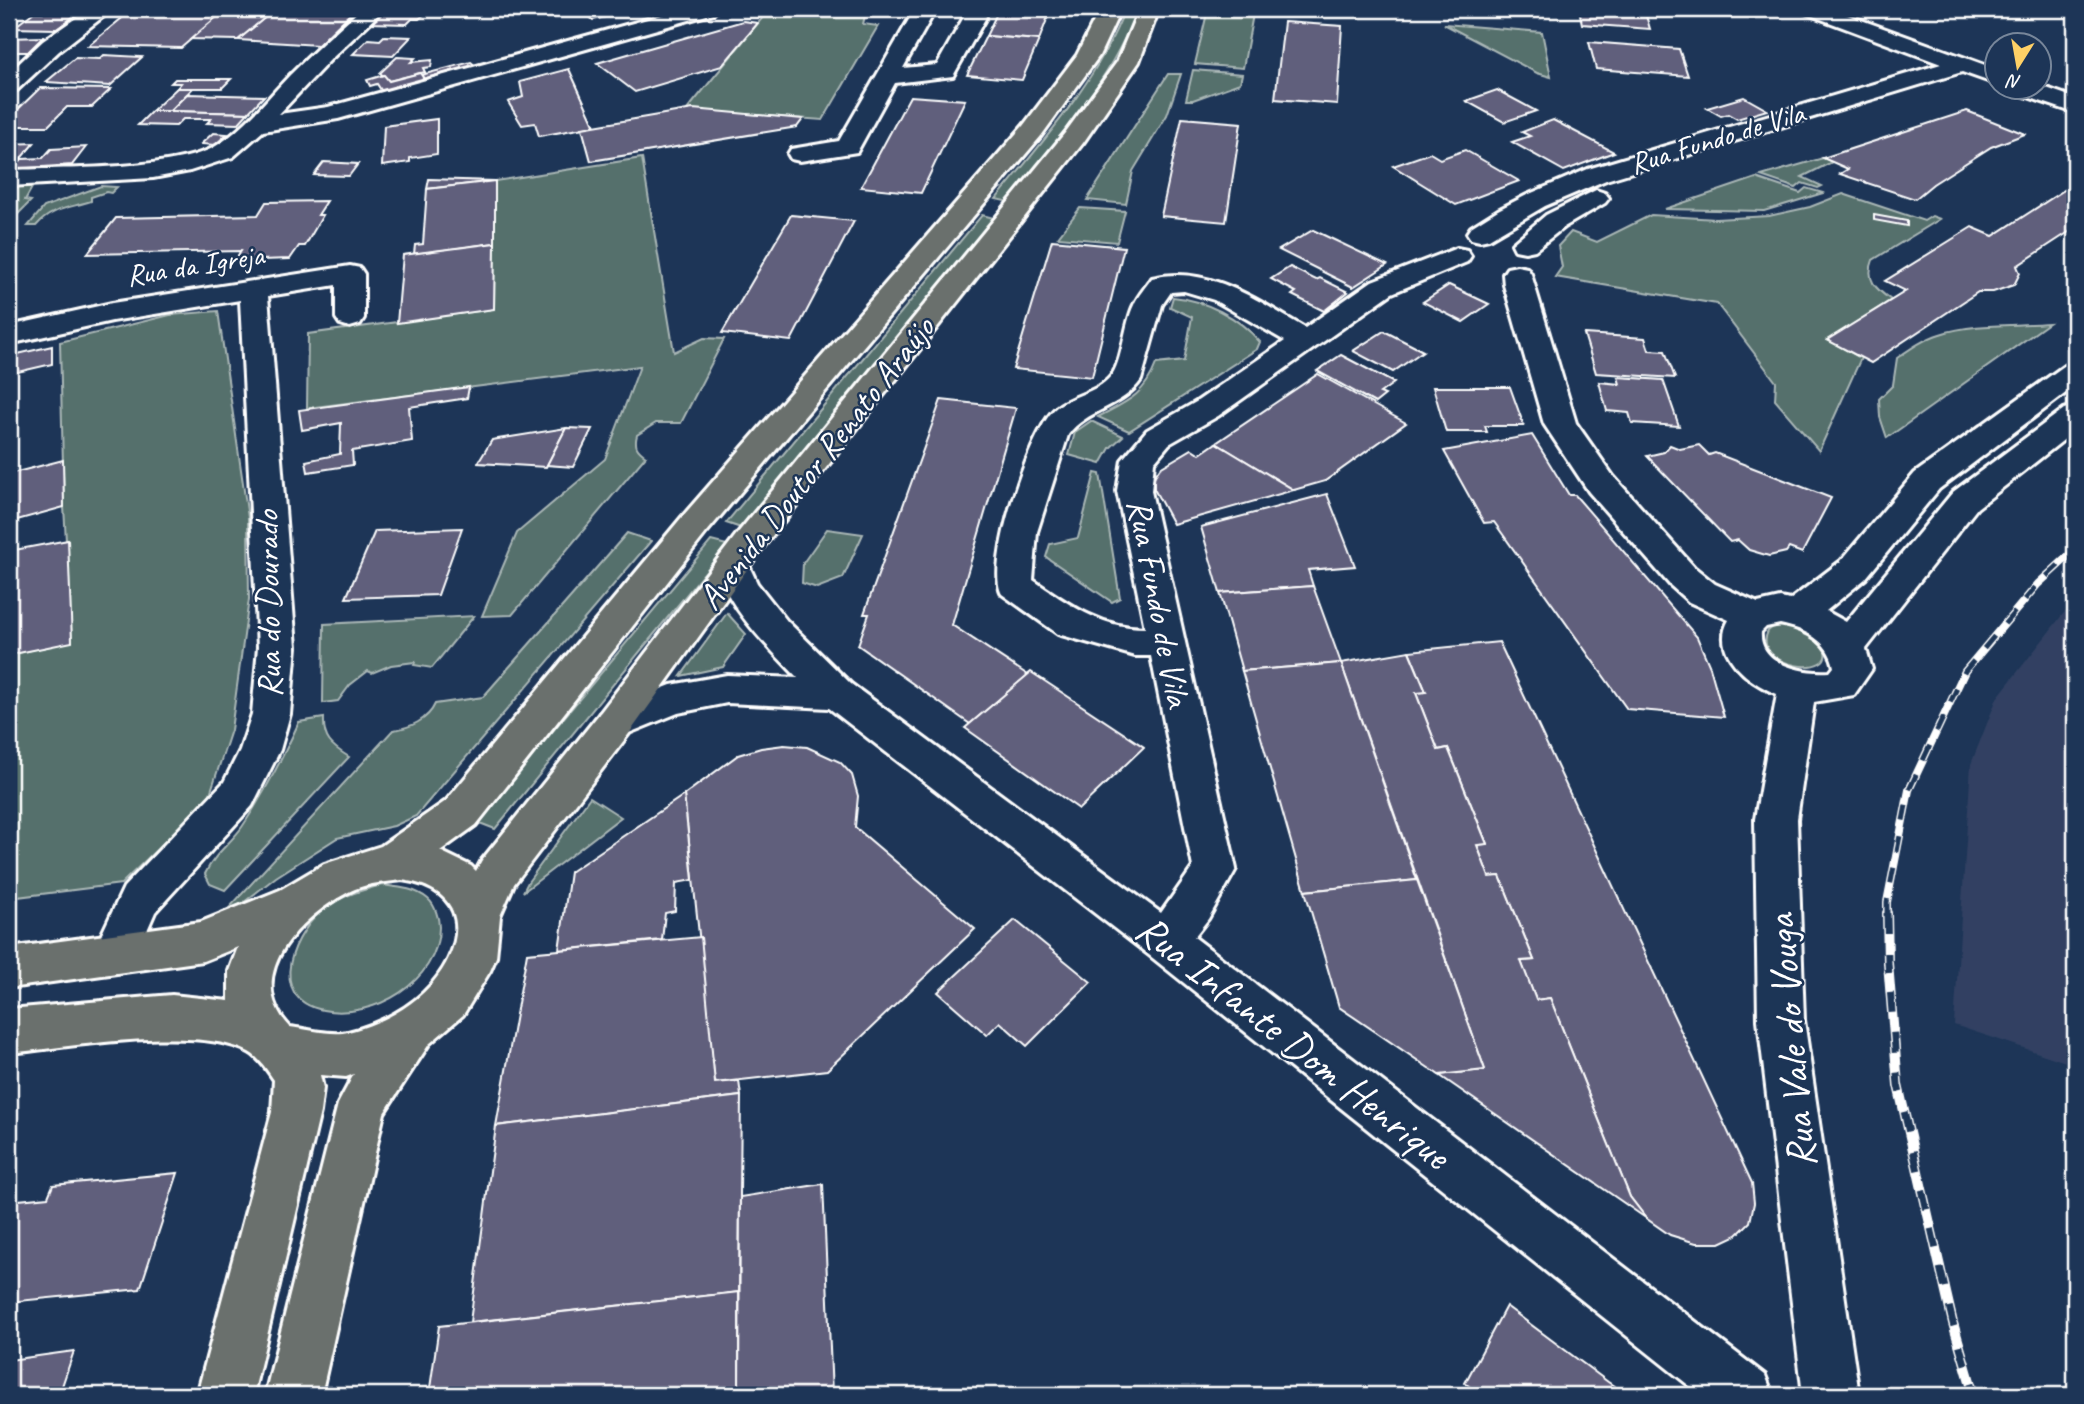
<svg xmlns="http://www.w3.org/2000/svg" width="2084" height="1404" font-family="Caveat,sans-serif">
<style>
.built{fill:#314162}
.green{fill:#546f6c;stroke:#aab7b6;stroke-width:2}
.building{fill:#615e7c;stroke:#fff;stroke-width:2}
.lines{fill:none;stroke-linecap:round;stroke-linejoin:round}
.minor-casing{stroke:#fff;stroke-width:6}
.major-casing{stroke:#fff;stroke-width:6}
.minor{fill:#1d3557;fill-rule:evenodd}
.major{fill:#6a706d;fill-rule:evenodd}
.rail-far1-casing{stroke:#fff;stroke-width:8}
.rail-casing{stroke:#fff;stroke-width:10}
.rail-far1{stroke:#1d3557;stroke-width:5;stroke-dasharray:16;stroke-linecap:butt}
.rail{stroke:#1d3557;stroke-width:7;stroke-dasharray:20;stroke-linecap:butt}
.labels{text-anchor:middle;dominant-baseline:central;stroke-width:5;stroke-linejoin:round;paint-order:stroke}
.far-street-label{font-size:30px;fill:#fff;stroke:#1d3557}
.street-label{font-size:35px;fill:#fff;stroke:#1d3557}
.near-street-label{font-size:42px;fill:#fff;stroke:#1d3557}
</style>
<rect width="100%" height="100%" fill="#1d3557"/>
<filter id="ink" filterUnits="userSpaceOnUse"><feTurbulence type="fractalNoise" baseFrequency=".0143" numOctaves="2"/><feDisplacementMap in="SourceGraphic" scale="14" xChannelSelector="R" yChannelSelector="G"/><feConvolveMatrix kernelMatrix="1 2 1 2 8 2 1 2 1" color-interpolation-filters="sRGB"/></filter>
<g filter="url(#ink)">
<polygon class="built" points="2075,603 2075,1065 1954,1025 1971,764 1997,698 2063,614"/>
<g class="green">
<path d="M1125,9h12c-25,70 -83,135 -128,193l-13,-3c47,-58 102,-119 129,-190z"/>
<polygon points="1208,9 1254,9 1243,68 1195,64"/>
<polygon points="787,10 866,12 863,24 878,26 823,120 687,110 763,17"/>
<polygon points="1444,24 1542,32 1551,77 1537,73"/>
<polygon points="1193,70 1242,74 1240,83 1193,100 1186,100"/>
<polygon points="1168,74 1181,74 1167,115 1133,171 1126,204 1087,200"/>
<path d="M642,158l32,194 30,-14 20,1 -43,84h-25l-19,12c-3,11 0,15 9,21l-134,159 -30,1 35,-83 88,-74 35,-93 -333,42 1,-74 186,-25 1,-128z"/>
<polygon points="1823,158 1832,162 1802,177 1822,186 1818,188 1802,183 1796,188 1761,176"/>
<polygon points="1756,178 1800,193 1806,188 1823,193 1764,211 1665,209"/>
<polygon points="31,185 33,186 25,200 31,201 16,216 9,218 9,187"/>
<path d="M101,186l16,1 -6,6 -5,-1 -15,5v4c-21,7 -40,7 -55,25h-8l16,-19z"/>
<path d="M1843,194l81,27 8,-5 8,3 -67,41c-8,20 3,29 18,40l-63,40 33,18 -42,93 -44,-51 1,-18 -59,-78 -162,-27 7,-10 -4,-21 13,-14 26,10 54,-27 65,4 53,-3 41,-9z"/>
<polygon points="1080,208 1125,211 1117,242 1058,237"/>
<polygon points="982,215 994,218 741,528 726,523"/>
<path d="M1173,297c31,3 66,20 87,45l-3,7 -128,82 -31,-14c28,-15 46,-21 58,-53l28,-3 8,-44 -22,-10z"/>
<polygon points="218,311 248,518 249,599 231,730 208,800 121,884 9,898 9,655 72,641 64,507 60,342 170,315"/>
<path d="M2049,323l-162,115 -7,-21 -1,-18 14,-14 4,-27c13,-9 27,-19 43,-24 34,-11 74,-8 109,-11z"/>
<polygon points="1091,421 1123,436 1110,448 1101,464 1069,455 1075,432"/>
<polygon points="1095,473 1100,474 1120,598 1112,602 1046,557 1050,544 1078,538"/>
<polygon points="827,529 863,534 843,578 817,588 802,583 803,563"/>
<path d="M627,533l24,8 -235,275 -22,10 -57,12 -61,39 -42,33 -5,-2 164,-178c17,-2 35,-10 42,-26l48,-7z"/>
<polygon points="711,541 727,545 495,829 477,822"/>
<polygon points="727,613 746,634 723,667 681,676"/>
<polygon points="474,616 432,668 414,665 415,662 391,665 372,673 368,671 350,685 338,701 323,703 324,624"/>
<path d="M1791,626c11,3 26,9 32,20 18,34 -73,22 -55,-15l5,-4z"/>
<path d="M324,718c-1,21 7,28 25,39l-124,133 -15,-6 -5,-10c9,-20 25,-30 37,-47 23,-34 40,-68 57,-105z"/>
<polygon points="590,797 621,817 523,892 528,882"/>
<path d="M382,885c15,2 33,3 46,14 7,6 11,19 11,28 0,55 -66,93 -116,83 -59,-11 -29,-81 4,-103 17,-12 35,-17 55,-22z"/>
</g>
<g class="building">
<polygon points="133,9 226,9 181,48 88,46"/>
<polygon points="226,9 275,9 267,16 219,15"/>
<polygon points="275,9 355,9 318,45 238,40"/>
<polygon points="385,9 422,9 418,12 426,13 419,19 412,19 407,24 371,23"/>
<polygon points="581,9 639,9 593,20"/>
<polygon points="999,9 1051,9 1039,40 986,36"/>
<polygon points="1579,9 1644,9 1650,29 1582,24"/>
<polygon points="34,12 78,13 57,29 13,28"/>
<polygon points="219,15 267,16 238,40 191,39"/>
<polygon points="743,21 758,23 722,66 635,92 597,63"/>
<polygon points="1284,22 1342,26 1337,104 1275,99"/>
<polygon points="384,36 411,37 393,56 353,54 368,39 380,40"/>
<polygon points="986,36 1039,40 1022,80 967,75"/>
<polygon points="43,37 28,52 9,52 9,38"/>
<polygon points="1589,42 1679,49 1688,76 1596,69"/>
<polygon points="104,55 142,57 110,86 46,82 75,58 100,59"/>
<polygon points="397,57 415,58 411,62 432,60 431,67 423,68 425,72 389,81 380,73"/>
<polygon points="471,62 477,67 426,82 421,75"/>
<polygon points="569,69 595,126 539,136 535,123 522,125 508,102 523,97 520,82"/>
<polygon points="420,73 426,82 383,93 377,84 370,86 367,80 384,75 389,81"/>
<polygon points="175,79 231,79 222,88 177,88 181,83 171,83"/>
<polygon points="40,88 111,89 92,107 67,107 48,126 9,126 9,118"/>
<polygon points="177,88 193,88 170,111 152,111"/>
<polygon points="1497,90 1536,111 1504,122 1466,101"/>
<polygon points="187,94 264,96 248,113 170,111"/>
<polygon points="910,96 965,100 921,193 861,187"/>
<polygon points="1744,97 1767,110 1737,119 1728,114 1721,116 1707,108"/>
<polygon points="693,109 803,119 797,127 591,161 582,128"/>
<polygon points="152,111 170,111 248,113 238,124 207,123 211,119 183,119 176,126 138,125"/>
<polygon points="1967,111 2025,134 1991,147 1933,184 1915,199 1840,174 1848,169 1823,158"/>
<polygon points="1182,118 1241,123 1226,222 1161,216"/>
<polygon points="437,119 437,154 410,158 410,162 382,166 384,126"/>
<polygon points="1553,120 1614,152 1564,171 1512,142 1530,136 1522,132"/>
<polygon points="213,133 227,134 215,145 201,144"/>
<polygon points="34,143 11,170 9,171 9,144"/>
<polygon points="86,147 72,165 14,169 22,159 43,158 51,149"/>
<polygon points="1465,150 1519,181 1456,205 1393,166 1430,153 1440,159"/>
<polygon points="324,162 358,164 349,176 314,175"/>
<polygon points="429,179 495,181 427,189"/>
<polygon points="495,181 495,243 414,254 415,245 423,244 427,189"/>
<polygon points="2075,183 2075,228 2017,266 2020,273 2014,285 1993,292 1978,292 1871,363 1827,340 1906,291 1885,281 1972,227 1993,236"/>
<polygon points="327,201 318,215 323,215 305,246 299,246 290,259 235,261 241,251 87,254 116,218 258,215 266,202"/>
<polygon points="791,215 854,221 791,341 722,333"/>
<polygon points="1874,215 1907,221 1907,226 1874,220"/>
<polygon points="1313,230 1387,265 1353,287 1279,250"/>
<polygon points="1052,240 1124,247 1092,377 1013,369"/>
<polygon points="495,243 494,309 397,323 403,255"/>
<polygon points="1290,267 1316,280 1320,278 1348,292 1324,311 1292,295 1296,292 1271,279"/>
<polygon points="1449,285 1489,304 1463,322 1423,302"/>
<polygon points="1384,331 1423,351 1393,372 1353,351"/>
<polygon points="1584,334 1645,338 1649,350 1665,351 1675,378 1596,373"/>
<polygon points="52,346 52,364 9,374 9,356"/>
<polygon points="1341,355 1394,383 1380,393 1385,395 1375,403 1317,371"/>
<polygon points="1318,374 1406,423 1325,481 1294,490 1216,443"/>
<polygon points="1618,377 1663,380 1679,426 1632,423 1629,413 1607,411 1599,382 1620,384"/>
<polygon points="469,387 467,398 409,407 412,441 352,451 353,465 308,472 306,461 340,454 341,423 302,430 299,410"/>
<polygon points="1433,387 1510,387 1524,426 1485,426 1487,432 1446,432"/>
<polygon points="941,400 1016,408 952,625 1028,675 970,724 858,645 869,614 864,614"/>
<polygon points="566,428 546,467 478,463 492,440"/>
<polygon points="566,428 592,429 573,467 547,465"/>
<polygon points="1532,435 1569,495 1575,495 1697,637 1710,667 1724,717 1627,709 1494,522 1484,523 1444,451"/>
<polygon points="1216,443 1294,490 1173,524 1154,489 1154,477 1160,468 1192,449 1200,454"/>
<polygon points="1670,445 1680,449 1699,445 1709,455 1715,453 1831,498 1802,553 1789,548 1786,552 1769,556 1749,550 1738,540 1730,542 1647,456 1664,452"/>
<polygon points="63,460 64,507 10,522 9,474"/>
<polygon points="1327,494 1355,566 1308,570 1313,586 1220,593 1201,527"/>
<polygon points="462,528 438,595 346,598 375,531"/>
<polygon points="68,540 72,642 9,655 9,551"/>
<polygon points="1313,586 1341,663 1242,671 1220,593"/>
<polygon points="1499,642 1752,1183 1754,1203 1750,1222 1737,1235 1720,1243 1696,1243 1670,1235 1647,1219 1630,1197 1550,998 1536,1000 1521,961 1534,960 1500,876 1489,877 1477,845 1487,844 1448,748 1438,750 1416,693 1426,692 1409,651"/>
<polygon points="1409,651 1426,692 1416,693 1438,750 1448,748 1487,844 1477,845 1489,877 1500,876 1534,960 1521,961 1536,1000 1550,998 1630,1197 1647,1219 1439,1075 1485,1070 1341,663"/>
<polygon points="1341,663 1417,880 1305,891 1242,671"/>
<polygon points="1031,672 1144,747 1079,809 965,728"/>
<polygon points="2072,728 2075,729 2075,948 2070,946"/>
<polygon points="784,745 807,747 840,762 852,775 858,796 855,827 975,929 827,1070 715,1083 684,795 738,755 761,748"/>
<polygon points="684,795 693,880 676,883 675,911 665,913 662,940 559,950 570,872"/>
<polygon points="1417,880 1458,994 1485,1070 1439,1075 1339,1007 1305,891"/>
<polygon points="1015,920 1091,982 1027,1046 1000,1022 987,1035 938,992"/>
<polygon points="701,937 715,1083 739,1081 741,1096 496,1126 527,953"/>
<polygon points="741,1096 739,1292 470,1322 496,1126"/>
<polygon points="178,1173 140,1289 9,1302 9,1201 48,1197 53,1185"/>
<polygon points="823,1184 832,1395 739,1395 740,1197"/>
<polygon points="739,1292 739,1395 429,1395 439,1326"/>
<polygon points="1506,1306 1608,1382 1627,1395 1480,1395 1465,1383"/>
<polygon points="74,1351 59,1395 9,1395 9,1360"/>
</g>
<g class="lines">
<defs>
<g id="minor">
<polygon points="89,9 113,9 59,51 17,90 9,92 9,73 43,41"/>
<path d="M361,9h23l-53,50 -52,55 49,-7 356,-98h34l-4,4 -376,106 -75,12 -30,26 -43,14 -37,7 -144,8v-16c49,-2 169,0 207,-24 29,-18 51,-47 74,-71 23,-23 47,-45 71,-66z"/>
<polygon points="915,9 936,9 903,68 937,65 964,17 962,9 983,9 986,17 953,76 895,83 857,152 800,161 791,159 788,154 791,149 839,141"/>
<polygon points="1802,9 1831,9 1996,69 1996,84 1962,72 1606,180 1545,206 1489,239 1480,241 1471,239 1467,233 1471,227 1498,210 1527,195 1588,169 1941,64 1805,13"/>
<polygon points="2038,85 2075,98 2075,113 2016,93 2012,88 2038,88"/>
<polygon points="1596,190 1605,193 1609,198 1605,203 1564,227 1535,250 1525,252 1515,250 1512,244 1546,215"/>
<path d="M1457,248l10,2 4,6 -4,6 -75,31 -174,123 -49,28 -15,18 -3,29 85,378 -28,50 -14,18 571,438 8,20h-72l-552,-440 -320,-247 -102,-5 -49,10 -64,26 -14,-4 -6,-11 6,-11 71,-28 56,-10 71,3c-33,-34 -67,-67 -83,-112l6,-9 12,-3 12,3 12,26 30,38 64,63 310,229 32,-46 -42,-211h-16l-77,-22 -56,-40c-17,-30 27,-156 50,-182 14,-17 44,-17 59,-36 11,-12 14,-54 23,-71 4,-10 12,-18 18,-27 56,-14 106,23 153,50l67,-47zM1184,291l30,9 71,41 -89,61 -49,28 -25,30 -5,31 28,137c-45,0 -77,-24 -112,-48l4,-48 31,-97c17,-25 55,-28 73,-55l21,-75 9,-13z"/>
<polygon points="350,266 360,268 364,274 364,318 360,324 350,327 340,324 336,318 336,285 268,296 296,647 290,714 280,750 252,806 155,912 131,967 115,973 99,967 93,953 124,887 224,782 240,750 252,714 258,647 240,300 112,321 9,344 9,326 112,303"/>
<path d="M1517,266l10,2 4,6 45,149 37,53 81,91 21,17 43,19 22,-5 10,2 51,-39 74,-88 149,-107 11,-3v23l-136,103 -74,90 -39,32 20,11 107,-130 111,-83 11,-3v25l-98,77 -111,141 6,20 -18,26 -40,7 -17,117 7,201 55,375h-56l-45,-375 -3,-201 22,-125c-28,-11 -67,-41 -48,-74l-40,-18 -19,-17 -81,-93 -45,-68 -40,-139 -1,-11 4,-6zM1780,624c25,5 49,16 54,43l-4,5c-25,2 -72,-7 -69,-40l5,-5z"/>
</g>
<path id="major" d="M1100,9h21l-22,47 -58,80 -335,397 -230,292 -36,26 31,15 5,5 6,-11 118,-147 137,-179 328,-401 52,-71 22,-53h20l-20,53 -56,81 -322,407 -133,185 -114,149 -14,32 -4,41 -6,14 -27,44 -34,29 -45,69 -63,282h-56l73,-291 16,-30 -8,3 -26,-2 3,13 -3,24 -67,283h-56l75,-283 2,-32c-6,-9 -15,-23 -25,-28 -52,-28 -179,-5 -240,1v-44l163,-14 57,6v-30l9,-24 -35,14 -194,27v-40l192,-26 79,-32 44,-26 57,-18 65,-45 236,-284 341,-391 54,-71zM402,880c66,9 67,61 29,105 -20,23 -53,40 -83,47 -16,4 -41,-3 -58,-5 -51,-53 16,-116 65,-138 15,-6 31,-7 47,-9z"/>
</defs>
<use href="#minor" class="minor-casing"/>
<use href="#major" class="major-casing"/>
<use href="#minor" class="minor"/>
<use href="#major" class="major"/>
<defs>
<polyline id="rail-far1" points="1887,915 1887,902 1909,790 1965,671 2038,584 2075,550"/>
<polyline id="rail" points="1887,913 1888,963 1898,1085 1953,1323 1974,1395"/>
</defs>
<use href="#rail-far1" class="rail-far1-casing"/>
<use href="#rail" class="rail-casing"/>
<use href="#rail-far1" class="rail-far1"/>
<use href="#rail" class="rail"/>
</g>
</g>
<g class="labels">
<g class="far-street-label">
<text transform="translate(1717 138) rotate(-17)">Rua Fundo de Vila</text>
<text transform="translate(195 265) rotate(-9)">Rua da Igreja</text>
</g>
<g class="street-label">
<text transform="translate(816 463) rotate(-52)">Avenida Doutor Renato Araújo</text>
<text transform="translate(1159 603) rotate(79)">Rua Fundo de Vila</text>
<text transform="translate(268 604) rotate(-91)">Rua do Dourado</text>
</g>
<g class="near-street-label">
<text transform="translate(1791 1041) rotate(-95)">Rua Vale do Vouga</text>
<text transform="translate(1293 1042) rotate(38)">Rua Infante Dom Henrique</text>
</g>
</g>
<rect width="2084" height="1404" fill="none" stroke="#1d3557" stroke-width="35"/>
<rect x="18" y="18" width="2049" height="1369" fill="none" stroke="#fff" stroke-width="2.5" filter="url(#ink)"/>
<g transform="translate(2018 66) rotate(191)"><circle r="33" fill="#1d3557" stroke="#77869a" stroke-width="2"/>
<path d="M0-5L12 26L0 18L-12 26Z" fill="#ffd166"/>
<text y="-10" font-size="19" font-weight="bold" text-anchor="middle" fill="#ffffff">N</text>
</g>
</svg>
